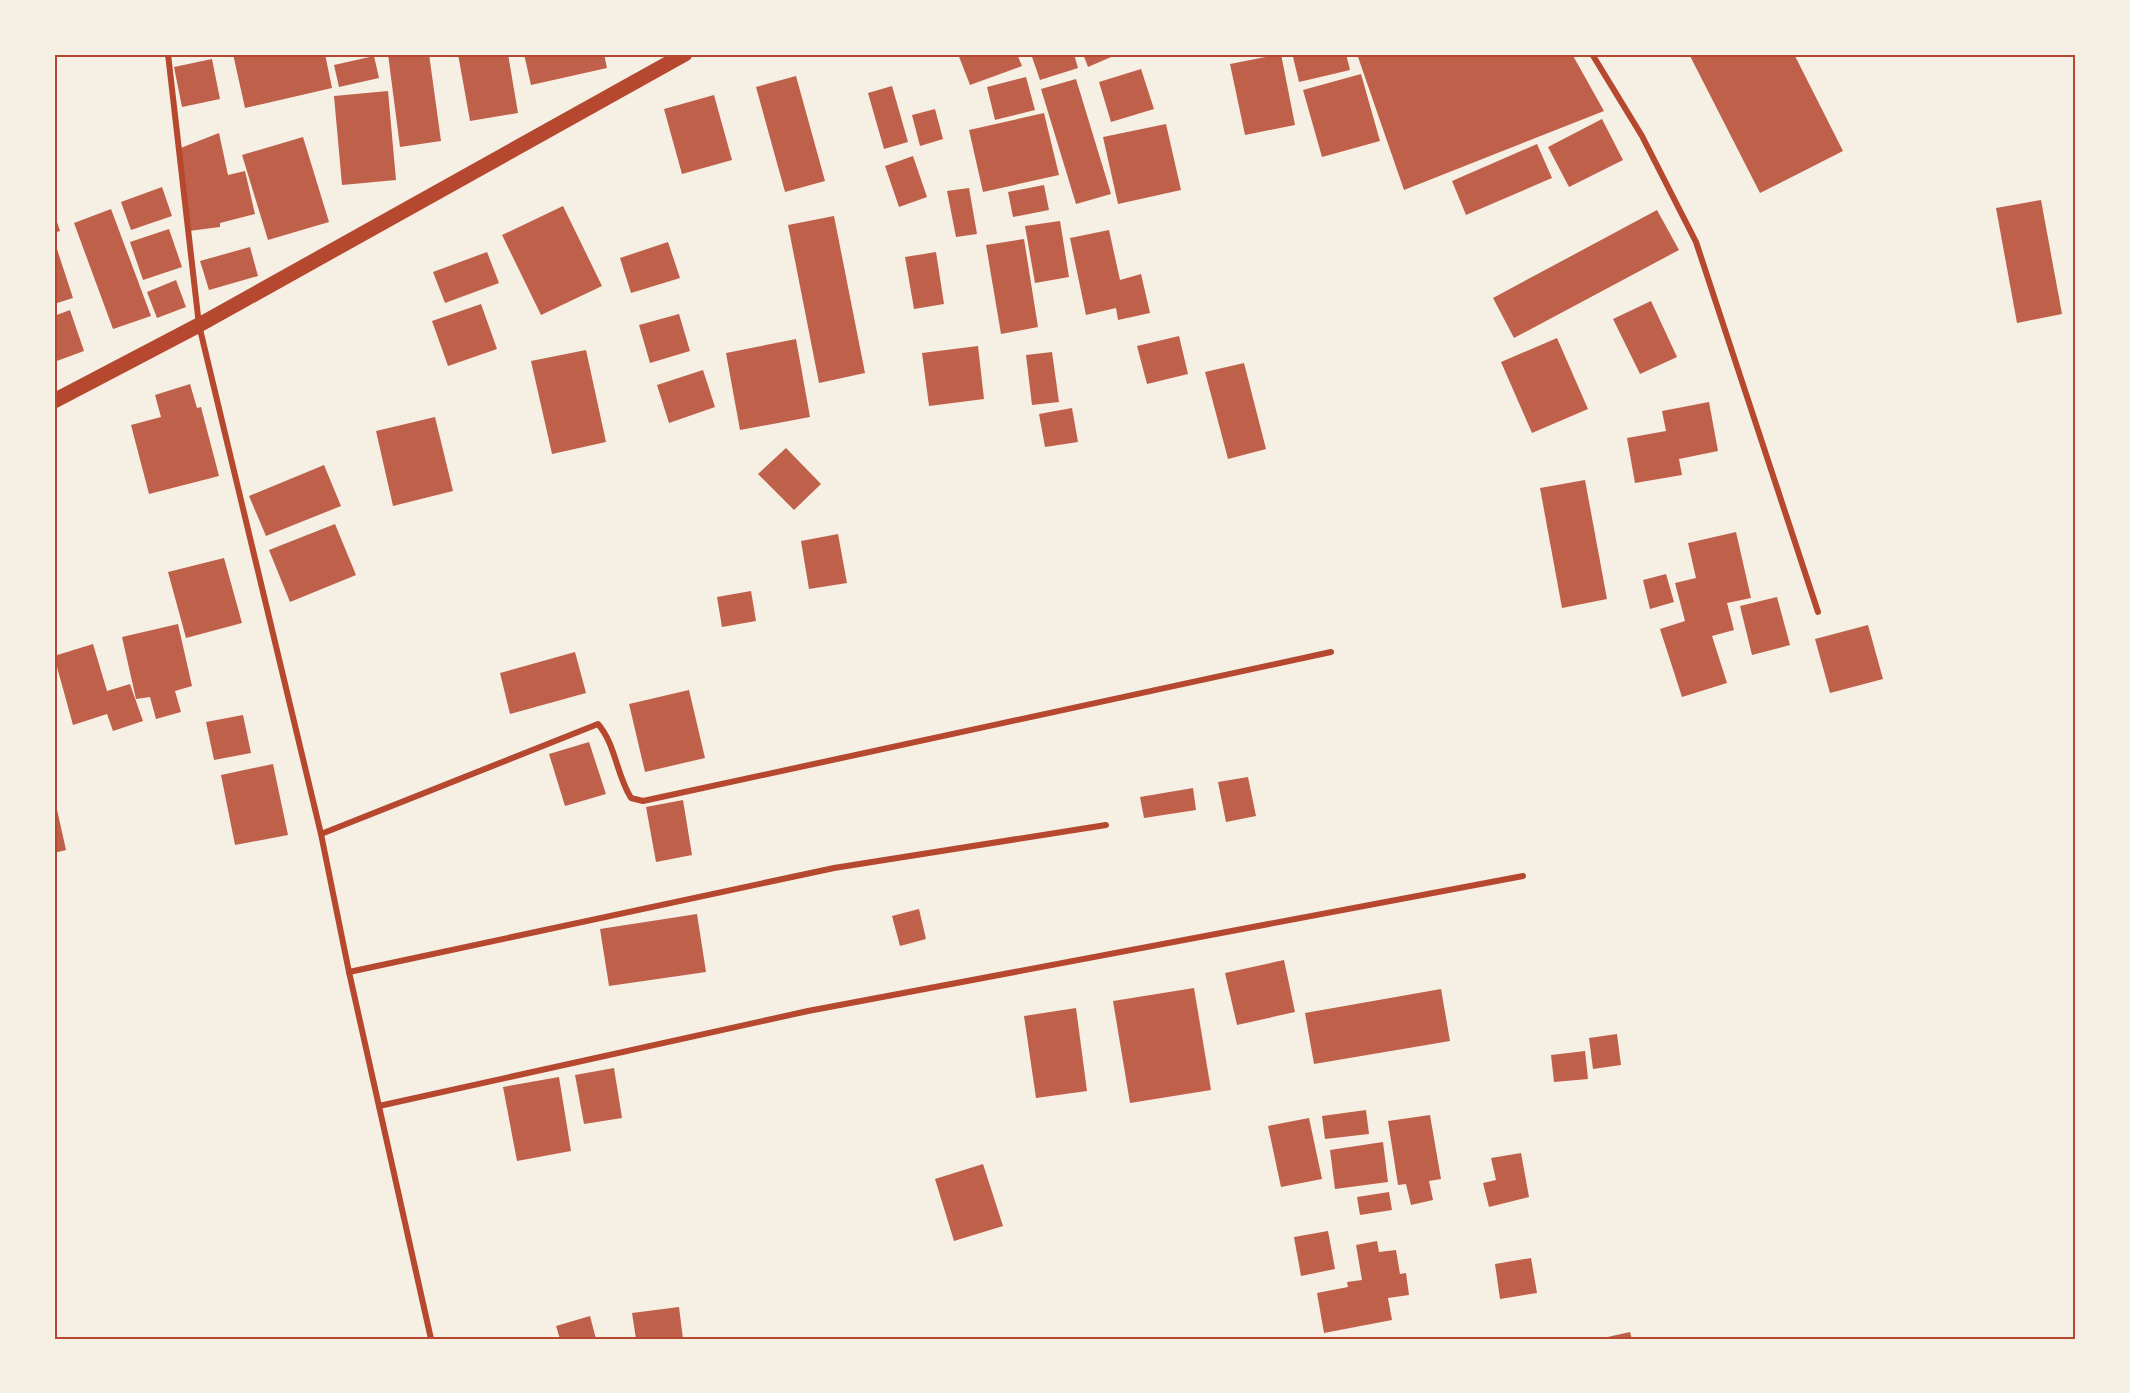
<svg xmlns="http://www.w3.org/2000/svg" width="2130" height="1393" font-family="'Source Serif 4',serif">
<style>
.building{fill:#bf614a}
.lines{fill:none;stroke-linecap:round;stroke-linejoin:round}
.minor{stroke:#b5482f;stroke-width:6}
.primary{stroke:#b5482f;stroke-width:15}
.neatline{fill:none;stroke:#b5482f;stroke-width:2}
</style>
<rect width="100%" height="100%" fill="#f6efe4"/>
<g class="building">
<polygon points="233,54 325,54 332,88 245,108"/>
<polygon points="388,54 429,54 441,141 400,147"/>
<polygon points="458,54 508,54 518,113 470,121"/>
<polygon points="524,54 604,54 607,68 531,85"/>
<polygon points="958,54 1017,54 1022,66 970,85"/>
<polygon points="1031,54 1074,54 1078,68 1040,80"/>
<polygon points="1083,54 1118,54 1088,67"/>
<polygon points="1281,54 1295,125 1245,135 1230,64"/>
<polygon points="1307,54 1346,54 1350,70 1299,82 1293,57"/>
<polygon points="1357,54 1572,54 1604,111 1404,190"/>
<polygon points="1689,54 1794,54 1843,151 1760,193"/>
<polygon points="374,56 379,78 339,87 334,65"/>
<polygon points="212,59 220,99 182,107 174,67"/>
<polygon points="1141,69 1154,109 1111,122 1099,82"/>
<polygon points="1361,74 1380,141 1322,157 1303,90"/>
<polygon points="796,76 825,181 785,192 756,87"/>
<polygon points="1026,77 1035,110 995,120 987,87"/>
<polygon points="1076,79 1111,194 1076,204 1041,89"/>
<polygon points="892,86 908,142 884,149 868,93"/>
<polygon points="388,91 396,180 342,185 334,96"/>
<polygon points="714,95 732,160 682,174 664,109"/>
<polygon points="935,109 943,139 920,146 912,115"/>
<polygon points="1044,113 1059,175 983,192 969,130"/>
<polygon points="1602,119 1623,160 1569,187 1548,147"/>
<polygon points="1166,124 1181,190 1118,204 1103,137"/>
<polygon points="219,133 228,175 245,171 255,214 220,223 220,227 189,231 178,149"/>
<polygon points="303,137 329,222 268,240 242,155"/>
<polygon points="1537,144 1552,178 1466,215 1452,181"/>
<polygon points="913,156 927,197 899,207 885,166"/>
<polygon points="1044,185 1049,210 1013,217 1008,192"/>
<polygon points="162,187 172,216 131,230 121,202"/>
<polygon points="969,188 977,234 956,237 947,191"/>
<polygon points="2041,200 2062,314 2017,323 1996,208"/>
<polygon points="563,206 602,286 541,315 502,235"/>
<polygon points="111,209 151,316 113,329 74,223"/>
<polygon points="1657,210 1679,250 1514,338 1493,298"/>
<polygon points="54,213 60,231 54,233"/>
<polygon points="834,216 865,373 819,383 788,225"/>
<polygon points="1060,221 1069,277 1035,283 1025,226"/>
<polygon points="169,229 182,267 143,280 130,242"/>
<polygon points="1109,230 1120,280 1141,274 1150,313 1118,320 1116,308 1086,315 1070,238"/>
<polygon points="1024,239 1038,327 1001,334 986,245"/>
<polygon points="54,240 73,298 54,304"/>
<polygon points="668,242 680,278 631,293 620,258"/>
<polygon points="250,247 258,276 209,290 200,261"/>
<polygon points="487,252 499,283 445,303 433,272"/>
<polygon points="936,252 944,304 914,309 905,257"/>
<polygon points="176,280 186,307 157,318 147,292"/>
<polygon points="1651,301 1677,357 1640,374 1613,319"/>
<polygon points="481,304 497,349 448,366 432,321"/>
<polygon points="70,310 84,351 54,362 54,316"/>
<polygon points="679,314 690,351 650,363 639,325"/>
<polygon points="1179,336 1188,374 1147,384 1137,346"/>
<polygon points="1557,338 1588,409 1532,433 1501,362"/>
<polygon points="796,339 810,417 740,430 726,353"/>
<polygon points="978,346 984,399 929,406 922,353"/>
<polygon points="586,350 606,442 552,454 531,361"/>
<polygon points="1052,352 1059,402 1032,405 1026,355"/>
<polygon points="1244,363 1266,449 1228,459 1205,372"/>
<polygon points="703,370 715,407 669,423 657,385"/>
<polygon points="190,384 197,408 201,407 219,476 149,494 131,425 161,417 155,395"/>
<polygon points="1709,402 1718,451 1679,459 1682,475 1635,483 1627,438 1666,431 1662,411"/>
<polygon points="1072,408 1078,442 1045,447 1039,414"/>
<polygon points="435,417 453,491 393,506 376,431"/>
<polygon points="786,448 821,484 794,510 758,474"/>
<polygon points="324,465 341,506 266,536 249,496"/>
<polygon points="1585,480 1607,599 1562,608 1540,488"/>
<polygon points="335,524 356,575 290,602 269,550"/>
<polygon points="1736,532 1751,598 1727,603 1734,630 1712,636 1727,683 1682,697 1660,629 1685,621 1675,583 1696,578 1688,543"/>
<polygon points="838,534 847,583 809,589 801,541"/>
<polygon points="224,558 242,623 186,638 168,572"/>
<polygon points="1666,574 1674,602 1650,609 1643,580"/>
<polygon points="751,591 756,621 722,627 717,597"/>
<polygon points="1777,597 1790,645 1752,655 1740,606"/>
<polygon points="178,624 192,686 175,691 181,712 156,719 150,697 136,699 122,637"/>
<polygon points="1868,625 1883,679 1830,693 1815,639"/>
<polygon points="93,644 107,691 130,684 143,721 113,731 107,714 73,725 54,656"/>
<polygon points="575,652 586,693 510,714 500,673"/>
<polygon points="689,690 705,758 645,772 629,704"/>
<polygon points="243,715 251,753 214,760 206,722"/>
<polygon points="589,742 606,794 565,806 549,754"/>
<polygon points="273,764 288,835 235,845 221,775"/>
<polygon points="1248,777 1256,816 1226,822 1218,782"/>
<polygon points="1193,788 1196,810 1144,818 1140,797"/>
<polygon points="54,796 66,850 54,853"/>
<polygon points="683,800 692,855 656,862 646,807"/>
<polygon points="919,909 926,939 900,946 892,916"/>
<polygon points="697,914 706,972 609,986 600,929"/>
<polygon points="1284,960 1295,1012 1237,1025 1225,973"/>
<polygon points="1194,988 1211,1090 1130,1103 1113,1001"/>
<polygon points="1441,989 1450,1041 1314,1064 1305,1013"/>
<polygon points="1076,1008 1087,1091 1036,1098 1024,1016"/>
<polygon points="1617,1034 1621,1065 1593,1069 1589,1038"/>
<polygon points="1585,1051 1588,1079 1554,1082 1551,1055"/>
<polygon points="614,1068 622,1118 584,1124 575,1075"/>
<polygon points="559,1077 571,1151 517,1161 503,1087"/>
<polygon points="1366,1110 1369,1134 1325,1139 1322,1116"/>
<polygon points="1430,1115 1441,1179 1429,1181 1433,1200 1411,1205 1406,1184 1398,1185 1388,1121"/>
<polygon points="1309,1118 1322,1179 1281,1187 1268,1126"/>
<polygon points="1383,1142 1388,1182 1335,1189 1330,1150"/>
<polygon points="1521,1153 1529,1197 1489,1207 1483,1183 1496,1180 1491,1158"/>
<polygon points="983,1164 1003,1226 954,1241 935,1179"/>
<polygon points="1389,1192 1392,1210 1360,1215 1357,1197"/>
<polygon points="1328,1231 1335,1269 1301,1276 1294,1237"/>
<polygon points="1377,1241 1379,1252 1396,1250 1400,1274 1406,1273 1409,1295 1388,1298 1392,1320 1324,1333 1317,1293 1348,1287 1347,1282 1362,1280 1356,1245"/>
<polygon points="1531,1258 1537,1293 1500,1299 1495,1264"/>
<polygon points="679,1307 683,1339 636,1339 632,1313"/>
<polygon points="590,1316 596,1339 560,1339 556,1326"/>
<polygon points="1630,1332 1632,1339 1603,1339 1603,1338"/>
</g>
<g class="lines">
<g class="minor">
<polyline points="168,54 199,325 321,834 349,972 431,1339"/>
<polyline points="1592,54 1642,136 1696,242 1818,612"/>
<path d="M321,834l277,-110c18,21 18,50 33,74l12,3 688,-149"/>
<polyline points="349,972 834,868 1106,825"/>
<polyline points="379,1106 808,1011 1523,876"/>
</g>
<polyline class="primary" points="54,401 199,325 685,54"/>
</g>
<rect width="2130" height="1393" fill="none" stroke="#f6efe4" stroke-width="111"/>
<rect x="56" y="56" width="2018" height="1282" class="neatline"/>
</svg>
